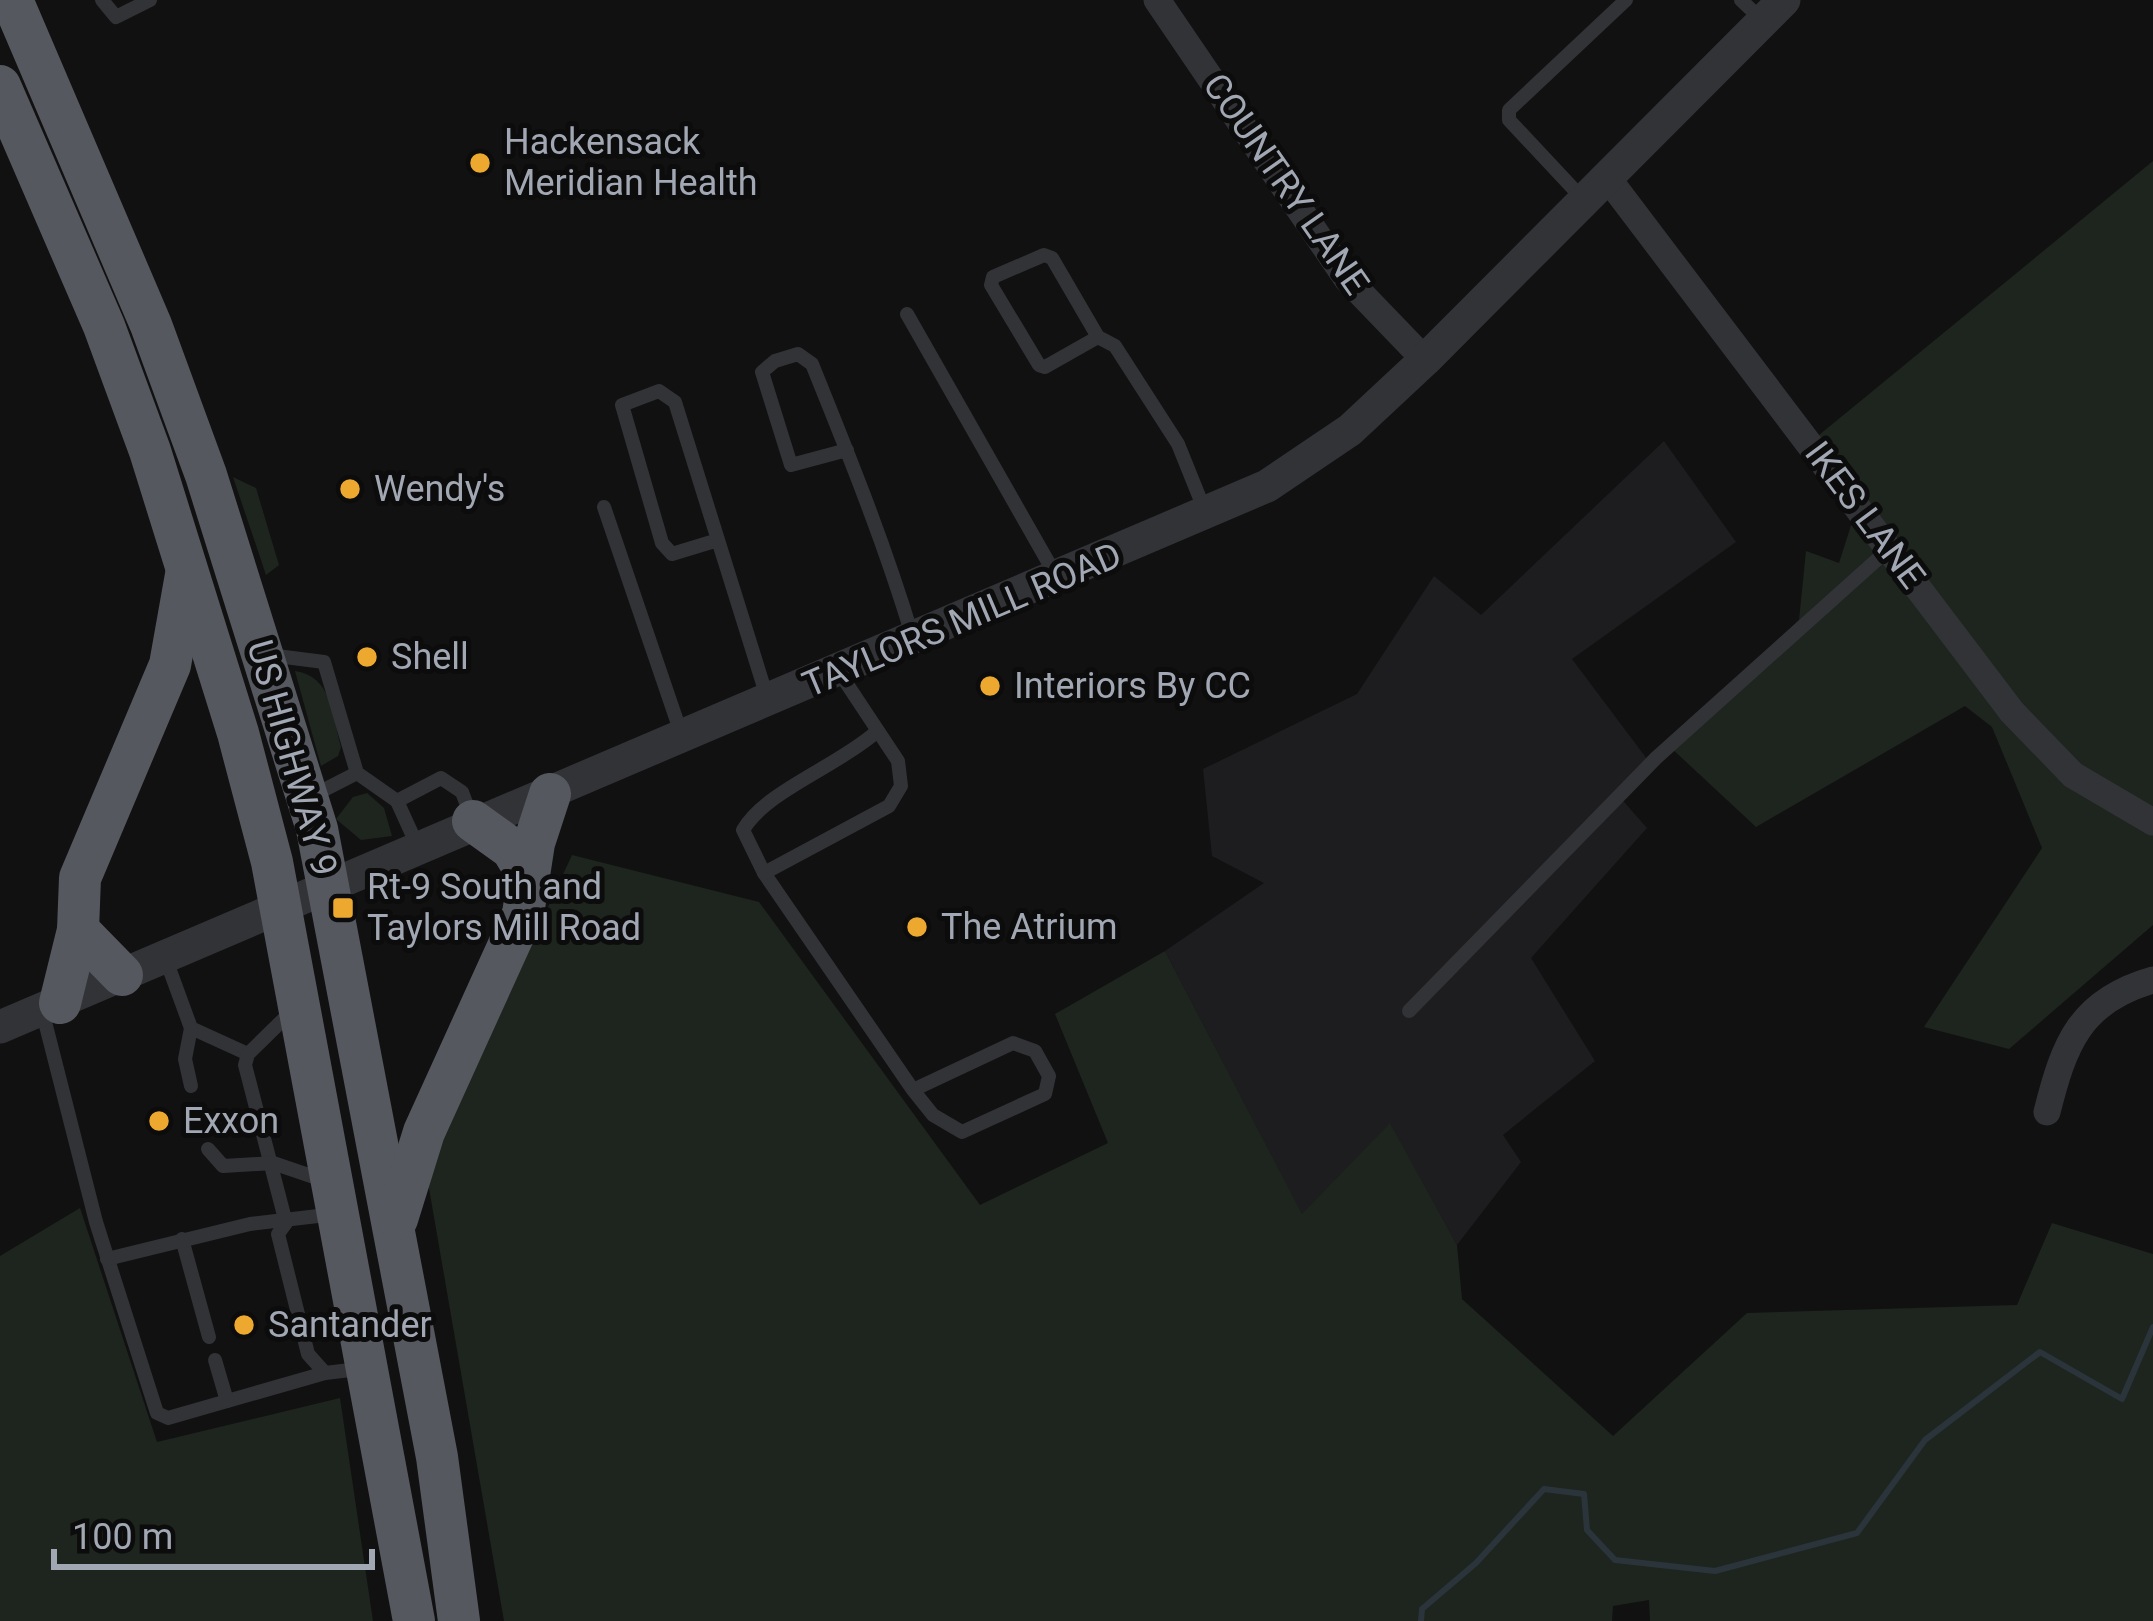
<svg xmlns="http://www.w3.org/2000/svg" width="2153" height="1621" font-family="Roboto,sans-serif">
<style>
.built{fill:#1d1d1f}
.green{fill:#1d251e}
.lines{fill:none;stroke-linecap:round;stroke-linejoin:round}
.stream{stroke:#2b343a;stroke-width:6}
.service{stroke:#323337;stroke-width:14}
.minor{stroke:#323337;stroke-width:27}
.tertiary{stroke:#323337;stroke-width:33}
.trunk{stroke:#56585f;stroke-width:42}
.poi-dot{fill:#eda82f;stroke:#0c0c0d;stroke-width:4.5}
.labels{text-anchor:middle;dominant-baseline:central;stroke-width:10;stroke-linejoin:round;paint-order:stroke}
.poi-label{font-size:36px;fill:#a2a8b3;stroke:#0c0c0d;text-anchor:start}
.street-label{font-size:36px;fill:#a2a8b3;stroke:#0c0c0d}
</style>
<rect width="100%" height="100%" fill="#111112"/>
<polygon class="built" points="1664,441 1736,542 1572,659 1650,763 1618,795 1647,828 1531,958 1595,1061 1503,1135 1521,1162 1457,1245 1390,1124 1302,1215 1165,951 1264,883 1212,856 1203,769 1357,694 1434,576 1481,615"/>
<g class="green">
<polygon points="2153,161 2153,925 2009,1049 1924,1027 2042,848 1992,727 1965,706 1756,827 1669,746 1799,620 1806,551 1839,563 1854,516 1802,449"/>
<polygon points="233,477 256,488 279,565 266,575"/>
<path d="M295,671c37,5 37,44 46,76l-3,9 -17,10z"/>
<polygon points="367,793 384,808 392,836 361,840 336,819 353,797"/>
<polygon points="572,855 759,902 980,1205 1108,1143 1055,1014 1165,951 1302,1214 1390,1123 1457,1245 1462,1299 1613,1436 1747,1313 2017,1305 2052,1223 2153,1254 2153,1621 1650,1621 1649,1600 1613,1606 1612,1621 504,1621 426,1171"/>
<polygon points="80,1208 157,1442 340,1398 373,1621 0,1621 0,1256"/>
</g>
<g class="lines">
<polyline class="stream" points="1421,1621 1422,1609 1476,1563 1544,1489 1584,1494 1587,1530 1615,1560 1715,1571 1857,1533 1925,1440 2040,1352 2122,1399 2153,1327"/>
<g class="service">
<polyline points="102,0 116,17 150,0"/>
<polyline points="1741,0 1763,21"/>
<polyline points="1582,198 1509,120 1509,110 1626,0"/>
<polyline points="907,314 1055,574"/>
<polyline points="1098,337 1045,367 1039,365 991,285 993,277 1044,255 1052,258 1098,337 1115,346 1178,444 1205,511"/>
<path d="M847,450l-56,15 -29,-93 13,-11 23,-7 14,10c36,89 72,178 100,271"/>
<polyline points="604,507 681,733"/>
<polyline points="718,540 672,554 662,543 622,405 659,391 675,402 767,697"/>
<polyline points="269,655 324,662 357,773 397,801 441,778 462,792 471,816"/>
<path d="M875,733c-39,34 -109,58 -132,97l21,43 149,217 20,25 29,17 83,-38 4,-18 -14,-25 -22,-8 -100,47"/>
<polyline points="314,795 357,773"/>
<polyline points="397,801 417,845"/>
<polyline points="764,873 889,806 901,786 898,761 839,672"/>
<polyline points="165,957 191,1028 248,1054"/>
<polyline points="294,1009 248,1054 245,1065 286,1223 278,1234 308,1354 325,1373"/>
<polyline points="42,1010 96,1222 157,1413 168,1418 325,1373 359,1369"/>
<polyline points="1409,1011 1656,758 1890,548"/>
<polyline points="191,1028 185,1059 191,1086"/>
<polyline points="208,1149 223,1166 273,1163 323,1180"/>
<polyline points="182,1239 209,1337"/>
<polyline points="107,1259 250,1224 335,1214"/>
<polyline points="215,1360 227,1401"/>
</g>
<g class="minor">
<polyline points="1157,0 1347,279 1425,360"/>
<polyline points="1606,176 2012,712 2073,775 2153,822"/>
<path d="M2047,1112c17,-67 32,-111 106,-132"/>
</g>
<polyline class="tertiary" points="0,1027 1267,486 1350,430 1425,360 1784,0"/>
<g class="trunk">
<polyline points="12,0 151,325 206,475 317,829 437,1457 459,1621"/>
<polyline points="0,86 104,326 150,451 238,733 272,862 414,1621"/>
<polyline points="473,821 512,849 529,877"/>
<polyline points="78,930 122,975"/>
<polyline points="60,1003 78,930 80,878 170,665 186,575"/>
<polyline points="397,1219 424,1132 523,914 534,843 550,794"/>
</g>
</g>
<g class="poi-dot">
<circle cx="480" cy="163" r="12"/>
<circle cx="350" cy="489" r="12"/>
<circle cx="367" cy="657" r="12"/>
<circle cx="990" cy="686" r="12"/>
<rect x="331" y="896" width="24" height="24" rx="6"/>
<circle cx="917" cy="927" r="12"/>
<circle cx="159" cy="1121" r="12"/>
<circle cx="244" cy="1325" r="12"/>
</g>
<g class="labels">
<g class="poi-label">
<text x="504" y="142">Hackensack<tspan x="504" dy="41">Meridian Health</tspan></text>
<text x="374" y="489">Wendy's</text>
<text x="391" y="657">Shell</text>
<text x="1014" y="686">Interiors By CC</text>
<text x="367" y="887">Rt-9 South and<tspan x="367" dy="41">Taylors Mill Road</tspan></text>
<text x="941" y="927">The Atrium</text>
<text x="183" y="1121">Exxon</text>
<text x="268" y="1325">Santander</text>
</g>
<g class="street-label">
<text transform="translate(1286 184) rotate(55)">COUNTRY LANE</text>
<text transform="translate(1865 515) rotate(53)">IKES LANE</text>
<text transform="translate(962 620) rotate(-23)">TAYLORS MILL ROAD</text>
<text transform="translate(292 758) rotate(74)">US HIGHWAY 9</text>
</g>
</g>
<path d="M54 1549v18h318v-18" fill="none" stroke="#a2a8b3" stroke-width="6"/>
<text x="72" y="1549" font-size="36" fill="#a2a8b3" stroke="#0c0c0d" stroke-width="9" paint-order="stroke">100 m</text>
</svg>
